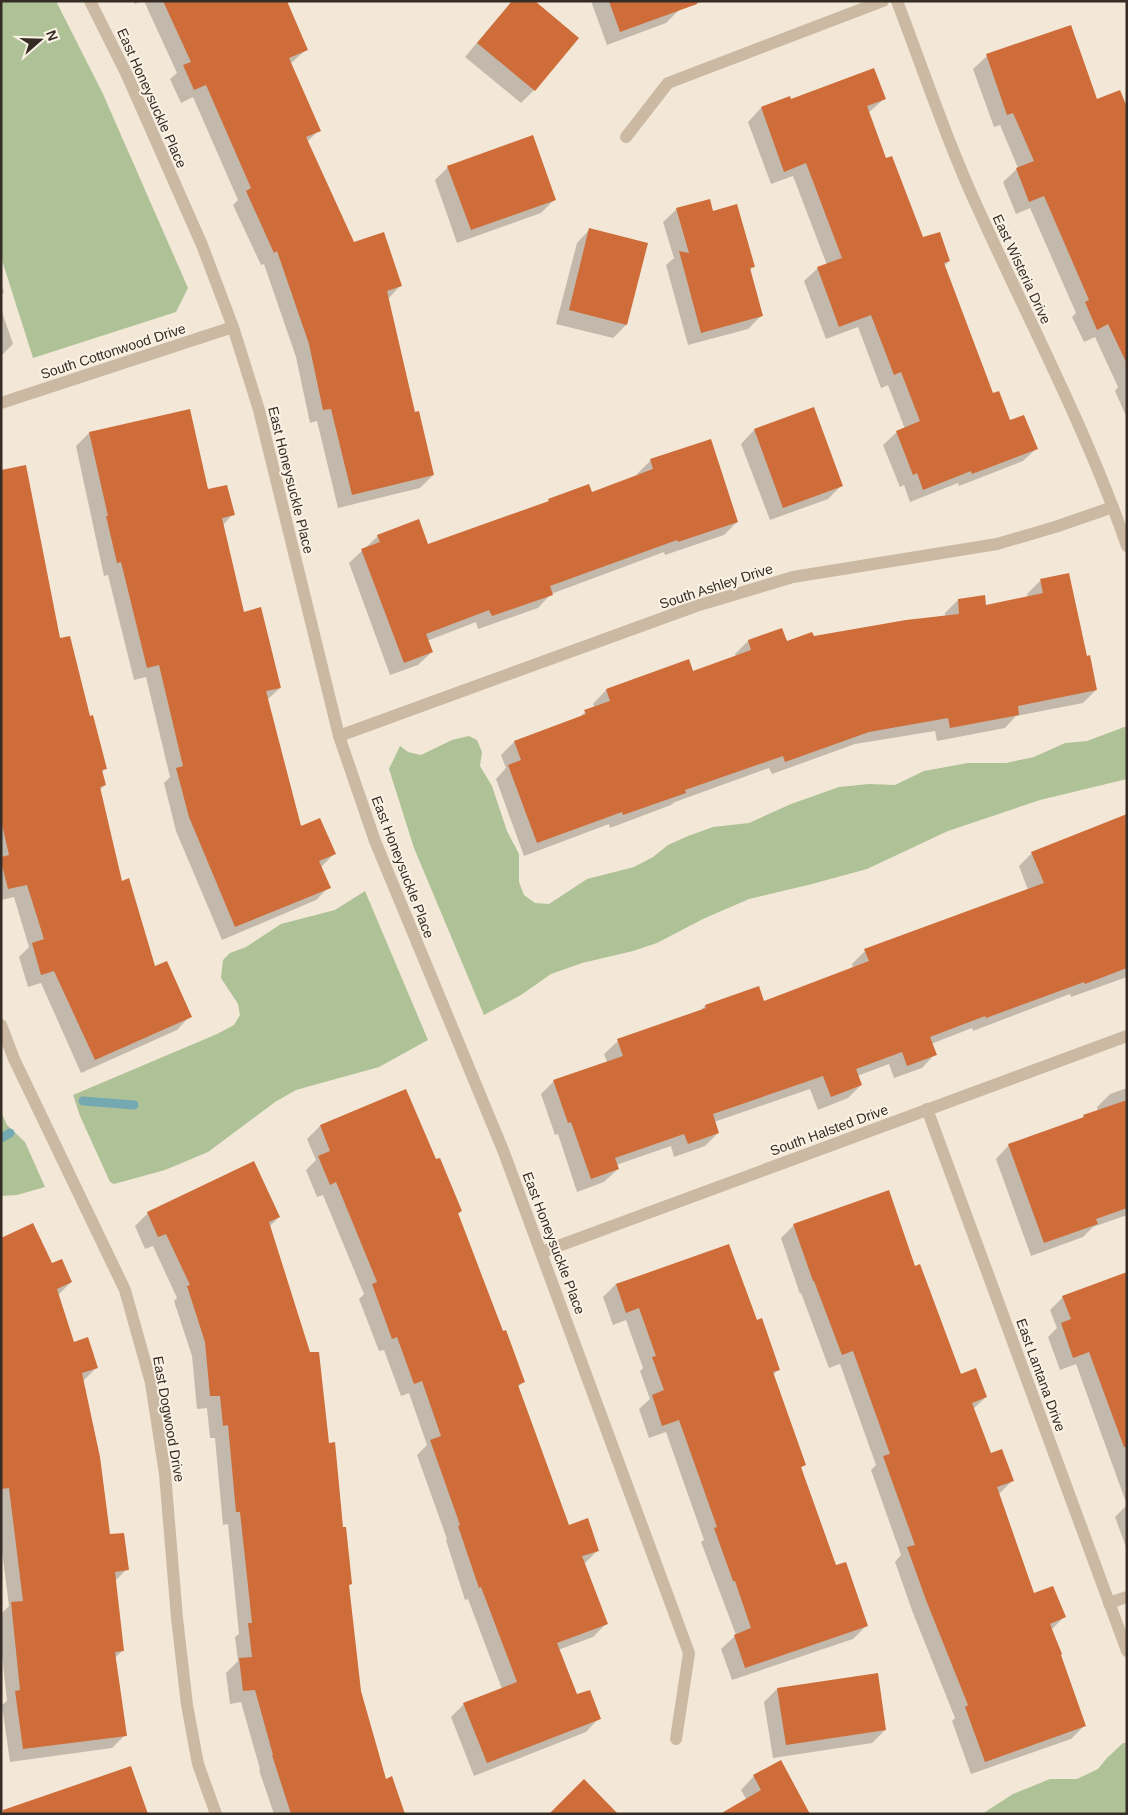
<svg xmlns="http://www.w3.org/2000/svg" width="1128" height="1815" font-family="Arial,sans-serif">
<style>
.green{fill:#afc297}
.shadow{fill:#0003}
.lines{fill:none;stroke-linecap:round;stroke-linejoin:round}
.stream{stroke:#74a9b1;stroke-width:9}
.building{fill:#ce6d3a}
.minor{stroke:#cbb9a3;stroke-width:12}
.labels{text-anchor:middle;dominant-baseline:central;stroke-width:4;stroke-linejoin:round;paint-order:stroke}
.street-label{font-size:14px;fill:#352c25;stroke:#faf2e4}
</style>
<rect width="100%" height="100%" fill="#f3e8d7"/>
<g class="green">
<polygon points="1,1 56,1 103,94 188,288 176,312 33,358 1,257"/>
<polygon points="1127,726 1127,779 1040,800 948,831 867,869 812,884 749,899 703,919 657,943 633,951 582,963 551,974 521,995 484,1015 414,848 389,769 400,746 408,752 421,755 452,740 469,736 477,740 482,752 480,766 492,786 507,831 519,854 519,882 524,895 535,903 549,904 587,879 634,867 653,857 668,845 688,836 713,827 749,823 791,804 839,787 869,784 895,785 924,771 968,763 1006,763 1034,757 1065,743 1087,741"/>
<polygon points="365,891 428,1040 379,1067 296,1090 275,1102 208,1152 165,1170 114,1184 110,1182 80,1116 73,1095 217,1034 234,1025 240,1015 238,1004 221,978 223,960 230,953 246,947 281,924 335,910"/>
<polygon points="1,1112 7,1125 25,1142 45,1187 17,1195 1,1196"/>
<polygon points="1123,1743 1127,1743 1127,1814 982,1814 1013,1794 1050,1779 1077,1779 1098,1769 1107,1758"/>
</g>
<g class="shadow">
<polygon points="133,1 142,1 135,4"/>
<polygon points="144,1 285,1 307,49 290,64 319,130 307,142 353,244 400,286 388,299 414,414 433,475 420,488 338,508 317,421 310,423 296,357 264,264 261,265 233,205 238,200 193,97 181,103 170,79 177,73"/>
<polygon points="512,1 533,1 534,90 521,103 465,57"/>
<polygon points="591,1 705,1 679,10 666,23 607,45"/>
<polygon points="987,56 1096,100 1127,175 1127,418 1115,391 1118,387 1095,337 1084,342 1072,317 1076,313 1030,208 1016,214 1003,182 1018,168 1000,125 994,127 973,69"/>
<polygon points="789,98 790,101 884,99 868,113 885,160 923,239 949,261 944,266 992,395 1009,422 1037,448 1023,461 959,486 958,483 910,502 904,485 900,487 883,445 897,432 905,429 888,385 881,388 858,327 826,339 804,281 818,268 827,265 793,176 771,184 748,122 761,108"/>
<polygon points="448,167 554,200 541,213 457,243 435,180"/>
<polygon points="677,209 712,212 753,267 749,271 762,315 748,329 688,345 666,265 674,258 663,222"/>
<polygon points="590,229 626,325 613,338 556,324 577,243"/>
<polygon points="1,284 4,292 1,295"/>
<polygon points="1,309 13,344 1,356"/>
<polygon points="813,409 842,485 828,499 770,520 741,444 754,430"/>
<polygon points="89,433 208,491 233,514 223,525 243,613 280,688 267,700 301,827 334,854 321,867 329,887 316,900 222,940 176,831 164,783 170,777 146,677 134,680 108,575 104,576 76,446"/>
<polygon points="651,460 737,522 724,535 665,555 664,552 551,594 538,608 478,629 476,622 427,641 432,652 418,665 390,675 349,563 378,536 427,545 545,504 549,500 591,493 638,476 637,474"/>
<polygon points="1,471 106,768 101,773 105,785 99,791 121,882 154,968 190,1016 177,1030 81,1073 41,983 28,987 19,957 29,947 14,897 1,900"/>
<polygon points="1040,581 1086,657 1096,690 1083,703 1016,716 1005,728 937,741 935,731 855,744 772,774 769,768 675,802 671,805 610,828 609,824 524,856 496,779 506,768 501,755 514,742 579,718 585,712 595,708 593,704 606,690 692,673 736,657 735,654 748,641 786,643 945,617 945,613 958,600 985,607 1028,598 1027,594"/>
<polygon points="1127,815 1127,977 1071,997 1070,994 973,1031 972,1028 931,1044 935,1054 922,1068 894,1078 889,1064 857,1076 861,1085 848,1098 818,1110 810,1089 714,1122 718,1133 705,1146 674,1157 671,1146 616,1165 618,1169 604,1182 577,1192 558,1134 555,1135 541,1094 554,1081 607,1062 604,1054 618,1041 699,1012 705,1006 764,1003 853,968 852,964 865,951 1028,890 1019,866 1032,853"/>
<polygon points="1127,1088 1127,1215 1093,1227 1083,1237 1031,1256 996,1159 1009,1145 1080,1120 1084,1116 1098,1111 1097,1107 1110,1094"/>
<polygon points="405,1090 435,1161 461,1211 457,1215 523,1382 518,1387 568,1526 597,1551 584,1564 606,1624 593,1637 558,1650 577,1696 599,1718 586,1732 474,1776 451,1717 464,1704 502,1689 468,1599 465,1600 446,1540 447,1539 417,1455 427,1445 409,1393 401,1396 384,1350 379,1351 359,1299 364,1294 323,1195 317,1197 306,1170 316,1160 307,1139 320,1126"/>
<polygon points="148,1213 279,1217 269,1227 328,1444 350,1584 348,1586 360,1691 385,1780 404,1814 274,1814 259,1770 260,1769 241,1702 230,1704 226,1673 238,1661 235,1637 239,1634 228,1524 223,1525 215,1438 210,1438 207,1408 197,1409 192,1356 174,1301 177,1298 153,1246 145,1249 135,1226"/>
<polygon points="794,1225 914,1267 960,1375 986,1397 973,1409 990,1454 1012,1481 999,1494 1034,1595 1064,1617 1051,1630 1084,1726 1071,1739 971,1774 952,1721 955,1718 913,1613 895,1562 901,1555 871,1470 876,1465 840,1364 829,1368 801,1293 800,1294 781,1238"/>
<polygon points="1,1239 51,1265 71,1282 58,1295 73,1343 97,1367 83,1381 109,1536 127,1569 115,1581 123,1650 115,1658 125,1735 112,1748 10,1762 2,1705 7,1701 1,1645 1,1614 9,1606 1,1543"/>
<polygon points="729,1246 756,1321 779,1369 773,1375 805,1464 800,1469 835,1567 866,1626 853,1639 732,1680 721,1649 736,1635 701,1542 704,1540 666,1432 649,1438 639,1409 650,1399 640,1371 643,1368 626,1320 613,1325 603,1297 616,1284"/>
<polygon points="1127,1274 1127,1505 1076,1364 1060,1370 1048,1337 1057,1328 1050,1310 1063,1297"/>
<polygon points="1127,1505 1127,1546 1126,1547 1115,1517"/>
<polygon points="777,1689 885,1730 872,1743 773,1758 764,1702"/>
<polygon points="754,1776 809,1814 746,1799 741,1790"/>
</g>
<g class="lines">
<g class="stream">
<polyline points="83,1101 134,1105"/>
<polyline points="1,1138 10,1133"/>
</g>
</g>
<g class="building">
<polygon points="163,1 287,1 308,50 289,58 321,131 306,137 354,242 384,232 402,286 387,291 415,412 419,411 434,475 352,495 331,409 323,410 309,344 277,251 274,253 246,191 251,188 206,85 194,90 183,65 191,62"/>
<polygon points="512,1 535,1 579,38 535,91 477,43"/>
<polygon points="609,1 697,1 697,4 620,32"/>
<polygon points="1071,25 1097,99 1120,90 1127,107 1127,364 1108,324 1097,330 1085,302 1089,300 1044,196 1029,202 1016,168 1034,161 1013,113 1007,115 986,54"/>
<polygon points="874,68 886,99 867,106 886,158 892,156 923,237 940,232 950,261 944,263 993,393 999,391 1010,420 1024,415 1038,449 972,474 971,471 923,490 917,473 913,475 896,431 920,421 901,372 894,375 871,315 839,327 817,267 842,258 806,163 784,172 761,107 790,96 791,99"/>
<polygon points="533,135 556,200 471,230 447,166"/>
<polygon points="710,199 713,211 737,204 755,267 750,268 763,316 701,333 679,251 689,253 676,208"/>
<polygon points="589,228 648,243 627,325 569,310"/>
<polygon points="814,407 843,486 783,508 754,429"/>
<polygon points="190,409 208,489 227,485 235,515 222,518 244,612 261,607 281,688 266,691 301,826 320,818 336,854 319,861 331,888 235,927 189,817 176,768 183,766 159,665 147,668 121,562 117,563 106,516 108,516 89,432"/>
<polygon points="711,439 738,522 678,542 677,540 550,586 553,595 492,616 489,610 426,634 433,652 404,663 361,549 380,542 377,535 419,519 428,544 549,501 548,499 589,484 592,492 653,469 650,459"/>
<polygon points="26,465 60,638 70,636 90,716 93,715 107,769 102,770 106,785 100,787 122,881 129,878 155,966 167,961 192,1017 95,1060 54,971 41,975 32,943 44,939 27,885 8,889 1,861 1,857 9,855 1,820 1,470"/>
<polygon points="1069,573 1087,656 1090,655 1097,690 1018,706 1019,715 950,728 948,718 869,732 785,762 783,756 685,790 686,793 623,815 622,812 537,843 508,765 521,760 514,741 586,714 584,710 610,701 606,689 689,659 693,671 751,650 748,640 782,628 787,641 812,632 814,636 906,620 959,614 958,599 985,595 986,605 1043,593 1040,579"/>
<polygon points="1127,814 1127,968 1085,984 1084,982 986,1018 985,1016 930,1037 937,1055 907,1066 902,1052 856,1069 862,1085 831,1097 823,1076 713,1114 719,1133 688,1144 684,1134 615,1158 619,1169 591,1179 571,1122 568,1123 553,1080 623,1056 617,1039 706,1008 705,1005 759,986 764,1001 869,961 864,949 1044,883 1031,852"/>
<polygon points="406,1089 436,1159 440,1158 462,1211 458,1213 503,1331 506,1330 525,1382 518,1385 569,1525 588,1518 599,1551 582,1556 608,1624 557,1643 577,1694 590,1690 601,1719 487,1763 463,1703 517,1682 481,1587 479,1588 458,1526 460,1525 430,1440 441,1436 422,1381 414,1384 397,1337 392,1339 372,1284 377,1282 336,1182 330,1185 318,1156 330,1151 320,1125"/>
<polygon points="1127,1100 1127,1208 1096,1219 1098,1224 1044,1243 1008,1144 1084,1117 1083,1115"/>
<polygon points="254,1161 280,1217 269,1222 310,1352 319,1352 329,1443 335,1442 343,1527 346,1527 352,1584 349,1585 361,1691 386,1779 392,1776 405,1814 291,1814 272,1755 273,1755 255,1690 243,1691 239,1658 252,1657 248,1623 252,1623 240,1512 236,1512 228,1425 223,1426 220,1396 210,1396 205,1342 187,1286 190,1285 166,1234 158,1237 147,1212"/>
<polygon points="889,1190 915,1266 920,1264 961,1374 976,1368 987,1397 972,1403 991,1453 1002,1449 1014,1481 997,1487 1034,1593 1053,1586 1066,1617 1050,1624 1062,1654 1061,1655 1086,1726 985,1762 965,1707 968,1705 926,1600 907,1547 915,1545 883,1456 890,1454 853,1351 842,1355 814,1281 813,1281 793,1224"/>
<polygon points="33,1223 52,1263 62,1259 72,1282 57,1289 74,1342 88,1337 98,1368 82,1373 100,1457 110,1534 124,1533 129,1570 115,1572 124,1651 115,1652 127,1736 23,1749 15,1691 20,1690 11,1602 23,1601 9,1488 1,1489 1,1238"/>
<polygon points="729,1244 757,1320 762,1318 780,1370 773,1372 806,1465 801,1467 836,1565 846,1562 868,1626 745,1668 734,1635 751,1628 735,1581 733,1581 714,1528 717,1527 679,1420 662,1426 652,1395 664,1390 652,1357 656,1356 639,1308 626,1313 616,1284"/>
<polygon points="1127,1272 1127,1447 1124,1447 1089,1352 1073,1358 1061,1323 1071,1319 1062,1296"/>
<polygon points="878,1673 886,1730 786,1745 777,1688"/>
<polygon points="781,1760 810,1814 720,1814 761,1790 753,1775"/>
<polygon points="131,1766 148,1814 3,1814 3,1810"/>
<polygon points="584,1779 618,1814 549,1814"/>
</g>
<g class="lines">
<g class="minor">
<polyline points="90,1 127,75 202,245 233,327 259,410 339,736 375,841 503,1150 689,1653 676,1739"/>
<path d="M897,1c27,71 51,143 83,212 50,110 107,218 147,333"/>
<polyline points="626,137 668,83 883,1"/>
<polyline points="1,403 233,327"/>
<polyline points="339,736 696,606 793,577 997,544 1055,527 1113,507"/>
<polyline points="1,1025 14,1059 125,1290 151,1383 165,1474 177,1618 187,1705 198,1764 216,1814"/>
<polyline points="927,1109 1127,1651"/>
<polyline points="542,1252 1127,1036"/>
<polyline points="1109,1603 1127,1597"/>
</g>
</g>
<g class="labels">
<g class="street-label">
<text transform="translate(152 98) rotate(66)">East Honeysuckle Place</text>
<text transform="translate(1022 269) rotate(65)">East Wisteria Drive</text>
<text transform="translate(113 351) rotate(-18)">South Cottonwood Drive</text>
<text transform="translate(291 480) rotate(76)">East Honeysuckle Place</text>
<text transform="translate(716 586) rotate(-18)">South Ashley Drive</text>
<text transform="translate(403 867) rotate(69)">East Honeysuckle Place</text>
<text transform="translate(829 1130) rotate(-20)">South Halsted Drive</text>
<text transform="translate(554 1243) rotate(69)">East Honeysuckle Place</text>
<text transform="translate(1041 1375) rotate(70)">East Lantana Drive</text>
<text transform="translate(169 1419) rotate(80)">East Dogwood Drive</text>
</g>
</g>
<rect width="1128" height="1815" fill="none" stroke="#352c25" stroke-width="5"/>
<g transform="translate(40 40) rotate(70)" stroke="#faf2e4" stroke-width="4" paint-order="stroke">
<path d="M0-4L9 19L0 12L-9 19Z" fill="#352c25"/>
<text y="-8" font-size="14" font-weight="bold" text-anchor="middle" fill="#352c25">N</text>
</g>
</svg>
